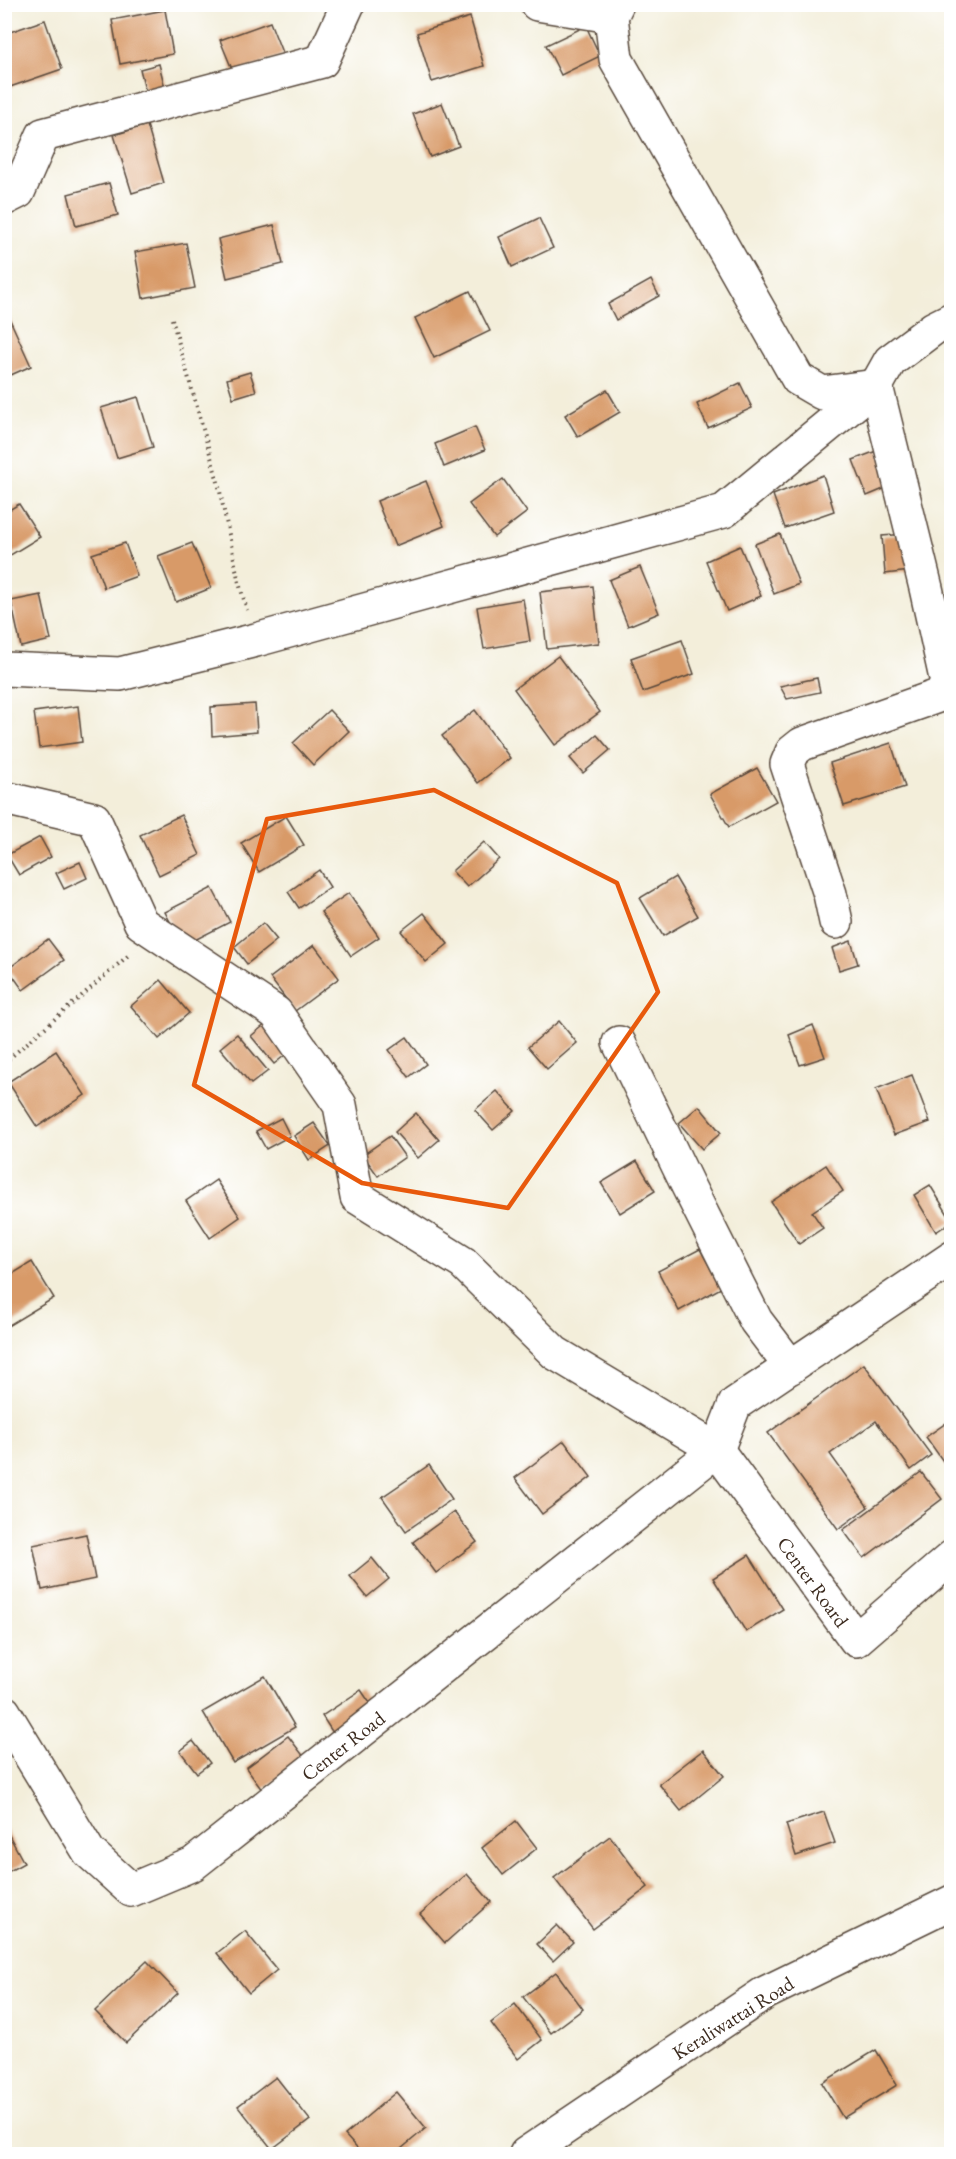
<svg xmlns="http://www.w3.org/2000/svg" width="956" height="2159" font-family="'EB Garamond',serif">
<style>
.building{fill:#d89a67}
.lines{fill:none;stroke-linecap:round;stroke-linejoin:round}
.street-casing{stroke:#57473a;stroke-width:36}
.path{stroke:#57473a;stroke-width:4;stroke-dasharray:1.5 4.5;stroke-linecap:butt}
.street{stroke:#fff;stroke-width:33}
.marked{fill:none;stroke:#e8590c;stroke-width:4.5;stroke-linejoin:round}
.labels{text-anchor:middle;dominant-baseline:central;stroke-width:5;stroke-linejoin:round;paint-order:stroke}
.street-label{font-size:20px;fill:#3b2a1e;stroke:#fff}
</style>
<rect width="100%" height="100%" fill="#fff"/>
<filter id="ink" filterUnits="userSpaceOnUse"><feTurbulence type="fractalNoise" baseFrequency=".0167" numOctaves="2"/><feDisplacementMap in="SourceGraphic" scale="12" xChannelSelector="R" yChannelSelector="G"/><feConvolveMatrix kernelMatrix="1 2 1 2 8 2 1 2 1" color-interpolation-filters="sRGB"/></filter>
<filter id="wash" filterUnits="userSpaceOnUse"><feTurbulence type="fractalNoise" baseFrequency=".008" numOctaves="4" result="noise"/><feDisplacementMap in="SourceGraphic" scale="24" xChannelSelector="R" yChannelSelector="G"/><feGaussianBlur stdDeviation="1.35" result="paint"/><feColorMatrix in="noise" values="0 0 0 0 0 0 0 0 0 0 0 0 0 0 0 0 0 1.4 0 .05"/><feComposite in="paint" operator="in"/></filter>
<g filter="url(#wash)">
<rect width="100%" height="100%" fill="#f3eeda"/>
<g id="blocks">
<g class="building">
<polygon points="165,10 173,54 120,64 112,20"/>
<polygon points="470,17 484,66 432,82 417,33"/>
<polygon points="45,20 62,69 10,87 4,70 4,34"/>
<polygon points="270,22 283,55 234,74 220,40"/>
<polygon points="586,26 600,56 561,75 546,45"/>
<polygon points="159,64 166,92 147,97 140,69"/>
<polygon points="442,103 459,146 430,157 413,114"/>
<polygon points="147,125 164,183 132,193 114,135"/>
<polygon points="109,183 118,215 76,226 68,194"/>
<polygon points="539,218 553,248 512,267 499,237"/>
<polygon points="274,225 283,264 227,278 218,239"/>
<polygon points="186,243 195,288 143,298 135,252"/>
<polygon points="651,280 659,296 616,320 608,304"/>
<polygon points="470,291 490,331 434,358 415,318"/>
<polygon points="6,311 31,366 4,378 4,312"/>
<polygon points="250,372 256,391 233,398 227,379"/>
<polygon points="740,383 752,408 708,428 697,404"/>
<polygon points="607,390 620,412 578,437 565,415"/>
<polygon points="138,397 153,447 117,458 101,408"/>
<polygon points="475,427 485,450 444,467 435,444"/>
<polygon points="879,450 893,485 867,496 853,460"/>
<polygon points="823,475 834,511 785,528 773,495"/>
<polygon points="503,479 527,512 494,537 469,504"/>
<polygon points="426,481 444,526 395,546 377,501"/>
<polygon points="19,504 40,537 4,559 4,513"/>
<polygon points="780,534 799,584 774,594 755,544"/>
<polygon points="906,534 910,571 885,574 882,536"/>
<polygon points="125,543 137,576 104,588 92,554"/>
<polygon points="192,543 211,588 176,602 158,556"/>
<polygon points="740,546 761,596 727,611 706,561"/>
<polygon points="640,567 659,613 628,626 609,580"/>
<polygon points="593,586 599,643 547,649 540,592"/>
<polygon points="41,595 51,640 21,647 11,601"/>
<polygon points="523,599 530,641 484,649 477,607"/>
<polygon points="682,640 694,674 643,692 631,658"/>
<polygon points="558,656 600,712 555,745 514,689"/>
<polygon points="817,678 820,692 787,699 780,686"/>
<polygon points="255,704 257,732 212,736 211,707"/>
<polygon points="78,706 82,742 39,748 34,712"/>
<polygon points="329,710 349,731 313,765 293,743"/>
<polygon points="475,710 510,758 478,783 442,736"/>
<polygon points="597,735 610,750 583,773 570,758"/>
<polygon points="891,743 905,787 844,806 830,763"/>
<polygon points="757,768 776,801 729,827 710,794"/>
<polygon points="181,815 200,855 159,875 140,835"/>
<polygon points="286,816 304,845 259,872 241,843"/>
<polygon points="40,837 51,857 19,875 7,855"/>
<polygon points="484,842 499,859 467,887 452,871"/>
<polygon points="80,862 87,878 64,889 56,873"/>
<polygon points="319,870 330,887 299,908 288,892"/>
<polygon points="675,877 698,916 663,936 640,898"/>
<polygon points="212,888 230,922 183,946 165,912"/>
<polygon points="349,893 379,937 351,956 321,912"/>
<polygon points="424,913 448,944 426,962 401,931"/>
<polygon points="263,923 277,940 247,964 234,947"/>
<polygon points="48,939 64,960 23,990 8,969"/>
<polygon points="851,941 858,964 839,970 832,948"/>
<polygon points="314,945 339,978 295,1011 270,978"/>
<polygon points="161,980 189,1013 159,1039 131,1006"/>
<polygon points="272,1019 295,1047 274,1064 251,1036"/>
<polygon points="559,1021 577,1043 547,1069 528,1047"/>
<polygon points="813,1025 825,1057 800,1065 789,1035"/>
<polygon points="237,1034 268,1071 251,1084 220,1048"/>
<polygon points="407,1037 426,1064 409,1077 389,1050"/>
<polygon points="56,1051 85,1095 37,1127 8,1082"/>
<polygon points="912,1075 930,1122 894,1135 876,1089"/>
<polygon points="497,1091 515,1111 493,1130 475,1110"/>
<polygon points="699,1106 721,1133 702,1149 679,1123"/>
<polygon points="416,1113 439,1140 418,1158 395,1132"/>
<polygon points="281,1118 290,1136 266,1149 256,1131"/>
<polygon points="314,1123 330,1146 309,1160 294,1136"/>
<polygon points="390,1136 405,1157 378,1176 363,1155"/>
<polygon points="637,1161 655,1191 620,1213 601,1183"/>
<polygon points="826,1165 843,1191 812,1212 823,1228 799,1244 771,1202"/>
<polygon points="216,1180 240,1217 210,1238 186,1201"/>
<polygon points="930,1185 952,1221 936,1232 914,1195"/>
<polygon points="700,1249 721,1288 679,1311 658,1271"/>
<polygon points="32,1262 54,1298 6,1327 4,1279"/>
<polygon points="864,1364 931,1455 911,1470 876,1421 830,1454 868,1507 838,1529 768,1433"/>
<polygon points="952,1419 952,1474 926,1437"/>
<polygon points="564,1441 591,1477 542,1514 515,1478"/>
<polygon points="429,1465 452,1499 406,1531 382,1497"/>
<polygon points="921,1472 942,1499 864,1558 843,1530"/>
<polygon points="454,1512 477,1542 436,1573 413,1542"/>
<polygon points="86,1534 95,1579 42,1590 33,1545"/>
<polygon points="749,1555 783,1609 746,1632 713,1578"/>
<polygon points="372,1558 389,1579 367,1597 350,1576"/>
<polygon points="265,1676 295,1727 233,1763 203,1712"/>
<polygon points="361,1690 374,1709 335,1736 322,1716"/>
<polygon points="288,1736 305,1758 262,1790 246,1768"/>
<polygon points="193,1741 210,1763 197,1773 180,1751"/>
<polygon points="703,1750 724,1776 681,1811 659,1784"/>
<polygon points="824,1812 835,1843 796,1856 786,1824"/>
<polygon points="516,1821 537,1848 503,1875 482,1848"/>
<polygon points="4,1826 24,1863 4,1874"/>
<polygon points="610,1836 648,1887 593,1929 554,1878"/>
<polygon points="467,1874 491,1902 445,1943 420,1914"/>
<polygon points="557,1925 573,1942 553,1961 537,1944"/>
<polygon points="245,1931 277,1970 249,1993 217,1953"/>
<polygon points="147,1961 178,1993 126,2043 95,2011"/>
<polygon points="556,1972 583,2009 551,2033 523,1997"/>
<polygon points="515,2004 542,2040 518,2059 491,2023"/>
<polygon points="876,2050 897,2085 843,2118 822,2083"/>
<polygon points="276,2077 310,2120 272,2149 238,2106"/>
<polygon points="396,2092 426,2128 395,2154 362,2154 345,2135"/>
</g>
</g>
</g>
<g filter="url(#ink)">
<use href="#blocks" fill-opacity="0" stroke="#57473a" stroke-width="1.5"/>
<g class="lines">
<defs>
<g id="street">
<polyline points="537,4 611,16"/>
<polyline points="617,4 611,16 616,59 798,379 822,393 876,386"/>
<polyline points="4,199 18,192 43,135 322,61 348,4"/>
<polyline points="4,669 120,674 256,640 724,511 876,386 890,361 934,328 952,319"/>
<polyline points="4,798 94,819 141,923 276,1013 340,1105 357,1197 463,1263 555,1353 717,1450 856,1640 952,1557"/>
<polyline points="836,922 830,894 787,764 792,752 802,744 949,692 926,588 876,386"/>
<polyline points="619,1043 687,1184 756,1321 791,1367"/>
<polyline points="4,1712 89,1852 131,1890 193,1864 717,1450 735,1404 952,1258"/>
<polyline points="526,2154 765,1993 952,1902"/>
</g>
</defs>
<use href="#street" class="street-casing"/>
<g class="path">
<polyline points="172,319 218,482 239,583 247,610"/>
<polyline points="4,1063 130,954"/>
</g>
<use href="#street" class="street"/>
</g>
</g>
<path class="marked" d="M434,790l183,93 41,109 -150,216 -146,-25 -168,-98 73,-266z"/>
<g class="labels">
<g class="street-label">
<text transform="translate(813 1582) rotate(54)">Center Roard</text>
<text transform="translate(343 1746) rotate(-38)">Center Road</text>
<text transform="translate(733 2018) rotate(-32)">Keraliwattai Road</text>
</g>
</g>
<rect width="956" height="2159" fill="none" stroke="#fff" stroke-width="24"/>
</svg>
